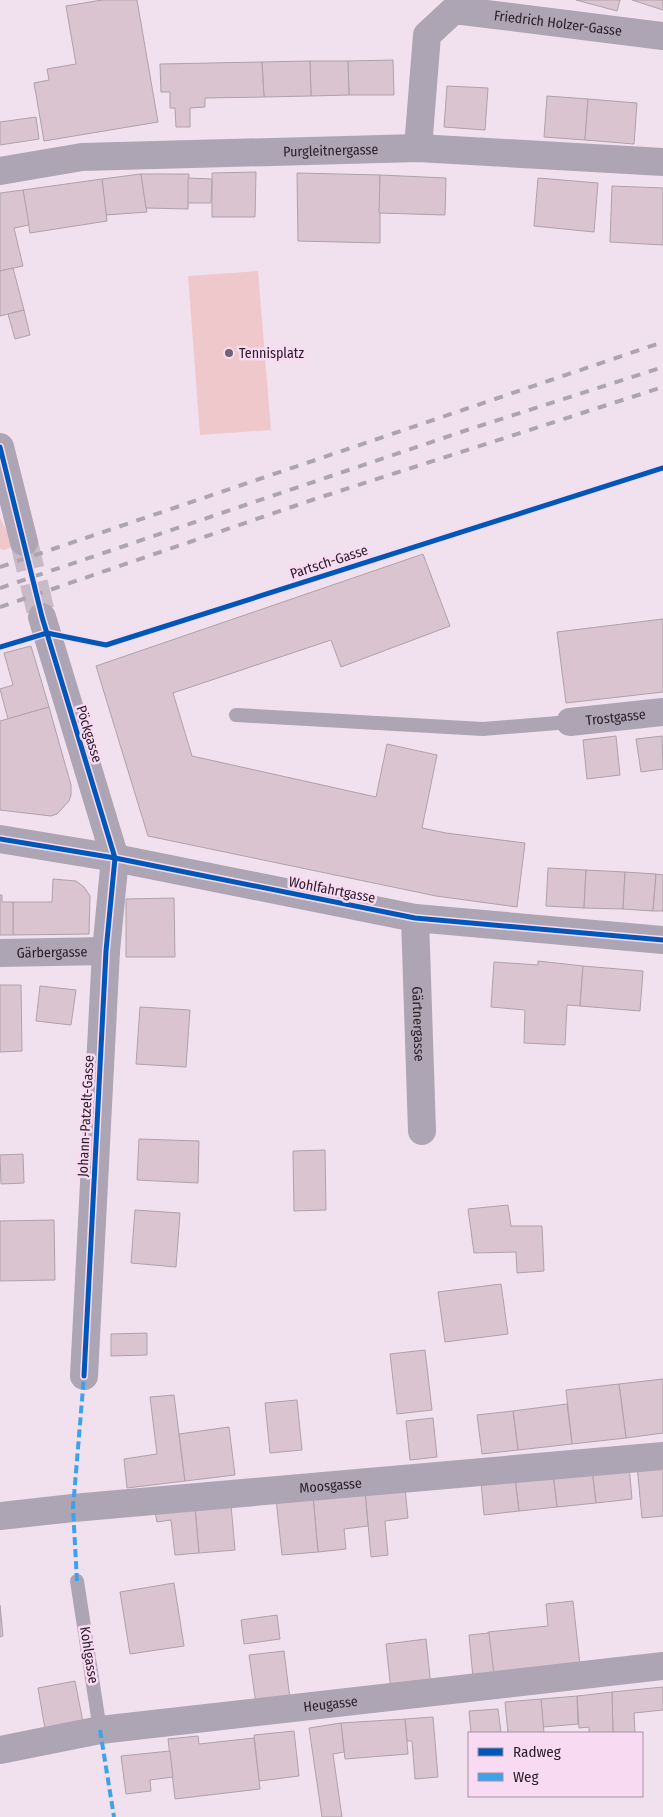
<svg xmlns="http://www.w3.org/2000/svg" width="663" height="1817" font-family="'Fira Sans Condensed',sans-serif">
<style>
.green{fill:#efc8cc}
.building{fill:#dac4cf;stroke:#aea1a9}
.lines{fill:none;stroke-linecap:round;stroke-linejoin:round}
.street-tunnel{stroke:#c9bac7;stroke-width:28;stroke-dasharray:28 14;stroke-linecap:butt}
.lane{stroke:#ada4b4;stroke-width:14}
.street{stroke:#ada4b4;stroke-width:28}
.rail{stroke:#ada4b1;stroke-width:4;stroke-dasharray:9 9;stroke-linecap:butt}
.quiet{stroke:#3ea2eb;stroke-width:4;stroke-dasharray:8 4;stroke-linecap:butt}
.cycleway-casing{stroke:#f8daf3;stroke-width:8}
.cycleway{stroke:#0057b8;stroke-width:5}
.poi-dot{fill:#70646e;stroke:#f8daf3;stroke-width:2}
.labels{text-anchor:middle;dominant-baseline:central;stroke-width:5;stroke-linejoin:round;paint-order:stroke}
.street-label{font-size:14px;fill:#2b2029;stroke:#f8daf3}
.poi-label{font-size:14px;fill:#2b2029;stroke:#f8daf3;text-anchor:start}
</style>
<rect width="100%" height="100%" fill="#f1e1ee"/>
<g class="green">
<polygon points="258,271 271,430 200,435 188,276"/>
<polygon points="0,518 15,546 4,550 0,549"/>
</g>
<g class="building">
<polygon points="102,0 137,0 158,122 44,141 34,83 49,80 47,69 76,64 66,6"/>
<polygon points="576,0 620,0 617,11"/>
<polygon points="632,0 663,0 663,10"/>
<polygon points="393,60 394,95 349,95 348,61"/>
<polygon points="310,61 348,61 349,95 311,96"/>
<polygon points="310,61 311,96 264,97 262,62"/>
<polygon points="262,62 264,97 205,98 205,107 190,108 190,127 176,127 175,108 170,108 170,92 161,92 160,64"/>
<polygon points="447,86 488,88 485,130 444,127"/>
<polygon points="547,96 588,99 585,140 544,137"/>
<polygon points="588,99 637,103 634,144 585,140"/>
<polygon points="36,117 39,139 0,145 0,122"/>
<polygon points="256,172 255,217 212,217 212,173"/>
<polygon points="297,173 380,175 380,243 298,241"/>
<polygon points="141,174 147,212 106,215 102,179"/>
<polygon points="141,174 189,174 188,209 146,208"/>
<polygon points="380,175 446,178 445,215 379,213"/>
<polygon points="188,178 212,179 211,203 188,203"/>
<polygon points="538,178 598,183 594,232 534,226"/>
<polygon points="102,179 107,221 30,233 23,190"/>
<polygon points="612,186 663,188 663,245 610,242"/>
<polygon points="23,190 29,225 14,228 23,266 0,271 0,193"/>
<polygon points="13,268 24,310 0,316 0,271"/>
<polygon points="24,310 30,335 15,339 8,314"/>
<polygon points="423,554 450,626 341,667 331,640 173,693 192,756 376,797 387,744 437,755 422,828 446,833 525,843 517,907 436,896 148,836 96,666"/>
<polygon points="663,619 663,692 566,703 557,632"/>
<polygon points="31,646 49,707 8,719 0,689 13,685 4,653"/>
<polygon points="49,707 71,785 71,795 69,801 57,814 51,816 0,810 0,721"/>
<polygon points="616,736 620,775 587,779 583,740"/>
<polygon points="662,736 663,769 641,772 636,739"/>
<polygon points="548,868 586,870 584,908 546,906"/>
<polygon points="586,870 625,872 623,909 584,908"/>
<polygon points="625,872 656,874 653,911 623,909"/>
<polygon points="656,874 663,875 663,911 653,911"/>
<polygon points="53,879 76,881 84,887 90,896 89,934 13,935 13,902 52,902"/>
<polygon points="0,895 2,895 2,902 13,902 13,935 0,935"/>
<polygon points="174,898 175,957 126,957 126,899"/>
<polygon points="538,961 583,966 580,1006 567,1005 565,1045 524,1043 525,1010 491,1007 494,962 538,965"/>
<polygon points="583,966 643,971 640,1011 580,1006"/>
<polygon points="0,985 21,985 22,1051 0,1052"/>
<polygon points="40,986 76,990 71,1025 36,1021"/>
<polygon points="140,1007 190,1010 186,1067 136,1064"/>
<polygon points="139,1139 199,1141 198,1183 137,1180"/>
<polygon points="325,1150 326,1210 294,1211 293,1151"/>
<polygon points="23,1154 24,1183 1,1184 0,1155"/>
<polygon points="508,1205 511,1226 542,1226 544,1271 517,1273 516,1252 474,1253 468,1209"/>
<polygon points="135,1210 180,1213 176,1267 131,1263"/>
<polygon points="54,1220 55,1280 0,1281 0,1221"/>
<polygon points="501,1284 508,1334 445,1342 438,1292"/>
<polygon points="147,1333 147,1355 111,1356 111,1334"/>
<polygon points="425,1350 432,1410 397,1414 390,1354"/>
<polygon points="663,1379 663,1433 626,1438 619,1384"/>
<polygon points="619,1384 626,1438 572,1444 566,1390"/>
<polygon points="174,1395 185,1481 127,1488 124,1459 157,1454 150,1397"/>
<polygon points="297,1400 302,1450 270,1453 265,1403"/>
<polygon points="567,1404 572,1444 518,1450 513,1411"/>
<polygon points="513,1411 518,1450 482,1454 477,1415"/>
<polygon points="433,1418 437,1457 410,1460 406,1421"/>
<polygon points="229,1427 235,1475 185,1481 179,1434"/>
<polygon points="663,1463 663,1516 642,1518 637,1466"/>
<polygon points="629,1466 632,1499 596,1503 592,1470"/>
<polygon points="592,1470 596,1503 557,1507 553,1474"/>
<polygon points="553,1474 557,1507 519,1511 515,1478"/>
<polygon points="515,1478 519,1511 484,1515 481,1482"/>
<polygon points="405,1488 408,1518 385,1521 388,1555 371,1557 365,1491"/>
<polygon points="365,1491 368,1526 344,1529 346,1549 318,1552 313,1496"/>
<polygon points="313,1496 318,1552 282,1555 276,1499"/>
<polygon points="231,1505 235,1550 199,1553 195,1508"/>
<polygon points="195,1508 199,1553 175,1555 171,1520 157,1522 155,1512"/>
<polygon points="174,1583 184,1646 130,1654 120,1592"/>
<polygon points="573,1601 580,1665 494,1675 488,1632 548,1626 546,1604"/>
<polygon points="0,1605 3,1636 0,1637"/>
<polygon points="277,1615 280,1639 244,1644 241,1620"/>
<polygon points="489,1633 494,1675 473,1678 469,1635"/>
<polygon points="426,1639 431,1686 391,1691 386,1644"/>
<polygon points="284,1651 290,1699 256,1704 249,1655"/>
<polygon points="75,1681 83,1722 45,1729 38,1688"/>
<polygon points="663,1687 663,1710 634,1713 635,1733 613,1733 612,1692"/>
<polygon points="612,1692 613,1733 589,1733 589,1727 579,1728 577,1696"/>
<polygon points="577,1696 578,1724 543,1727 541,1699"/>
<polygon points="541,1699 544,1733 508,1733 505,1702"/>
<polygon points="498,1709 501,1733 471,1733 469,1711"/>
<polygon points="433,1717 438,1777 415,1779 412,1741 407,1741 405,1719"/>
<polygon points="405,1719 408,1754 345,1759 341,1723"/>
<polygon points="341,1723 344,1752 333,1754 342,1817 322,1817 309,1728"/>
<polygon points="294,1731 299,1776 259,1781 254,1735"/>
<polygon points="198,1736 199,1744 254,1738 260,1789 175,1799 168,1739"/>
<polygon points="170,1751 173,1777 150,1780 151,1791 126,1794 121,1756"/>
</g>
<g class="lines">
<polyline class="street-tunnel" points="24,542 42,617"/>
<g class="lane">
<polyline points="236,715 483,729 570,722"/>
<polyline points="77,1581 100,1730"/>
</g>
<g class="street">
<path id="s1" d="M418,148l9,-113 27,-25 209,26"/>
<path id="s2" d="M0,171l82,-14 336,-9 245,14"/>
<polyline points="0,447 24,542"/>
<polyline points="42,617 115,858 106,951 84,1376"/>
<path id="s3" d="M570,722l93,-10"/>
<polyline points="0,839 115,858 415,918 663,940"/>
<path id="s4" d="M415,918l7,213"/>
<path id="s5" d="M0,953l106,-2"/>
<path id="s6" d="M0,1516l73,-8 590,-52"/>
<path id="s7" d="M0,1750l100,-20 563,-64"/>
</g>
<g class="rail">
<polyline points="0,567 663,342"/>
<polyline points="0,588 467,430 663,367"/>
<polyline points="0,607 315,499 663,387"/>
</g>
<g class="quiet">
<polyline points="77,1581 73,1508 84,1376"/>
<polyline points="100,1730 114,1817"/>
</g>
<defs>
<g id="cycleway">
<polyline points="0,447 42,617 115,858 106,951 84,1376"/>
<polyline points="0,647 47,633 106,645 663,468"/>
<polyline points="0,839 115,858 415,918 663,940"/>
</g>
</defs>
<use href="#cycleway" class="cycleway-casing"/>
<use href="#cycleway" class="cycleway"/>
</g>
<circle class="poi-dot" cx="229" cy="353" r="5"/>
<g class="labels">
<g class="street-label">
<text stroke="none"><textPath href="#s1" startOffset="255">Friedrich Holzer-Gasse</textPath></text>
<text stroke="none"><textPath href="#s2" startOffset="332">Purgleitnergasse</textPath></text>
<text transform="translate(329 562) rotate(-18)">Partsch-Gasse</text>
<text stroke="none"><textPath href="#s3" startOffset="46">Trostgasse</textPath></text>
<text transform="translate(89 734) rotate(73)">Pöckgasse</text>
<text transform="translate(332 890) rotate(11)">Wohlfahrtgasse</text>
<text stroke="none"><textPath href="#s5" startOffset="52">Gärbergasse</textPath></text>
<text stroke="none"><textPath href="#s4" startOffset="106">Gärtnergasse</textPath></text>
<text transform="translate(86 1116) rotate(-87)">Johann-Patzelt-Gasse</text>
<text stroke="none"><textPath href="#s6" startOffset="332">Moosgasse</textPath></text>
<text transform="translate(89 1655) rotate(81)">Kohlgasse</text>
<text stroke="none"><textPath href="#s7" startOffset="334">Heugasse</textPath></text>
</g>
<g class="poi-label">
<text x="239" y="353">Tennisplatz</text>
</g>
</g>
<rect x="468" y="1732" width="175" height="65" fill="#f8daf3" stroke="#a690a2"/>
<rect x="478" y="1748" width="25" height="8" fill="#0057b8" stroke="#a690a2"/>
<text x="513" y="1757" font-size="15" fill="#2b2029">Radweg</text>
<rect x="478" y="1773" width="25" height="8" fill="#3ea2eb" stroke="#a690a2"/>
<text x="513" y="1782" font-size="15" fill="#2b2029">Weg</text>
</svg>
